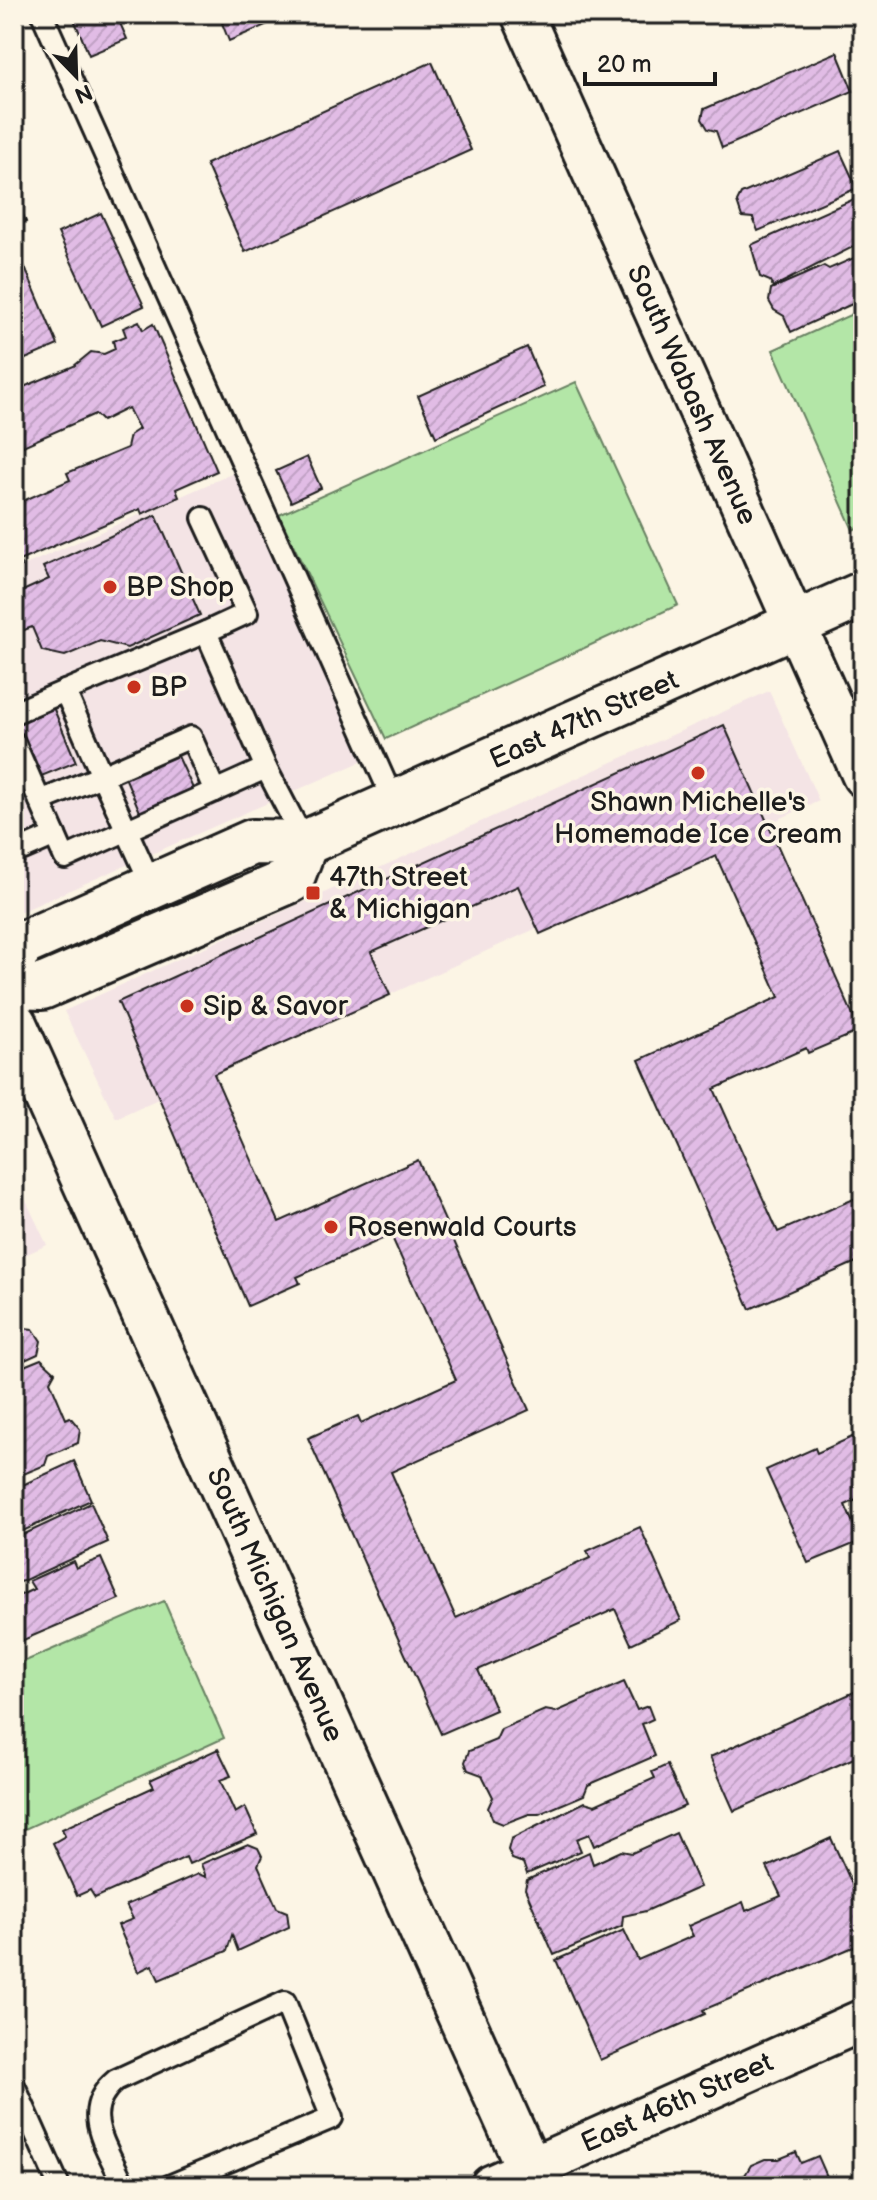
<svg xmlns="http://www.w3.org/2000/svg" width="877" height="2200" font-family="'Balsamiq Sans',sans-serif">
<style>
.built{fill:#f4e4e5}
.grass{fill:#b3e6a7;stroke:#688162;stroke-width:2}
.building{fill:url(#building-hatch);stroke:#1c1c1c;stroke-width:2}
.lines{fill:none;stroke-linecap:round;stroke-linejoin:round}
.service-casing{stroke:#1c1c1c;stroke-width:26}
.minor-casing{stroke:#1c1c1c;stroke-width:46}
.tertiary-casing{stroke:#1c1c1c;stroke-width:50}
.secondary-casing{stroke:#1c1c1c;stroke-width:50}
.service{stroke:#fcf5e5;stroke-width:20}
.minor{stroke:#fcf5e5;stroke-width:40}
.tertiary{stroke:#fcf5e5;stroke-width:44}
.secondary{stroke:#fcf5e5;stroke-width:44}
.poi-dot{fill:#c8321e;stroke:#fcf5e5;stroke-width:3}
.labels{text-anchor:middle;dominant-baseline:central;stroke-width:7;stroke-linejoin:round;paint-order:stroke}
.street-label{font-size:28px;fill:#1c1c1c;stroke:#fcf5e5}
.poi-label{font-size:28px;fill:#1c1c1c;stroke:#fcf5e5;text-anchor:start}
</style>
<defs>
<pattern id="building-hatch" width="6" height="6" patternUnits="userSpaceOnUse" patternTransform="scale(2)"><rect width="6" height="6" fill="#e1bce5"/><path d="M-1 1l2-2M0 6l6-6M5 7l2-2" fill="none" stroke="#c0a1c4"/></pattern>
</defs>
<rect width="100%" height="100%" fill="#fcf5e5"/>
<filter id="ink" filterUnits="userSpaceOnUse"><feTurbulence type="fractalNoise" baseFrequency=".0125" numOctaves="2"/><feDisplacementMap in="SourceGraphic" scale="16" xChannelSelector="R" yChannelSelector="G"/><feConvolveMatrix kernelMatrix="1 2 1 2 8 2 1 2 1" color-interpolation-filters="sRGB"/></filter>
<g filter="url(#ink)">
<g class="built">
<polygon points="245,468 374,756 18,913 14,903 14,570"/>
<polygon points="769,691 819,801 116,1118 64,1011"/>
<polygon points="14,1175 47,1245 14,1260"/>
</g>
<g class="grass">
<polygon points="863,309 863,525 853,530 773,350"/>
<polygon points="576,382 678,605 386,739 279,515"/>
<polygon points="164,1601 224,1738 14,1834 14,1666"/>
</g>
<g class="building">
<polygon points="80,14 116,14 127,39 89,55 73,17"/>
<polygon points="230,14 291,14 229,41 222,23 231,19"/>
<polygon points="837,52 853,91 722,148 716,131 708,129 702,119 704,109"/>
<polygon points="432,62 471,150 245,252 206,164"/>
<polygon points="840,151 857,188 758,231 753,218 742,217 737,202 741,194"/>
<polygon points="14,193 26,222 14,227"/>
<polygon points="863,195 863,242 773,287 770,281 760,277 751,245"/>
<polygon points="101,213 144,306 101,326 58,233"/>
<polygon points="863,254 863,299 791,332 784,316 774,310 769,301 771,289 824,266 829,269"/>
<polygon points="23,263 58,345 14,364 14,267"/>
<polygon points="139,321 143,330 153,324 217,471 176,489 179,497 142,514 140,509 19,561 22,566 14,570 14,499 23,501 70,480 67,473 127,448 130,435 139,429 128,408 102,421 95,414 14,450 14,391 74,366 91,352 104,354 115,349 113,341 126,336 123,328"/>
<polygon points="527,347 544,387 436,437 418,396"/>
<polygon points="307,457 321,488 291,502 276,471"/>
<polygon points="156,515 200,615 127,648 100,641 65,656 42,651 32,627 16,633 14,595 49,579 43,567"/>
<polygon points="53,707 76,762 34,779 14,725"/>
<polygon points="724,725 860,1031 808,1053 806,1048 714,1089 778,1232 863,1195 863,1259 750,1309 639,1060 779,997 716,856 540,934 518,886 371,952 390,995 214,1074 279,1222 418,1160 529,1410 391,1472 456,1618 590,1558 587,1551 640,1527 681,1620 631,1644 615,1609 478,1670 496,1710 441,1734 308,1438 358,1416 361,1423 456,1380 391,1235 297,1277 300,1283 248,1306 118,1002"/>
<polygon points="177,754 196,795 143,819 125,777"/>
<polygon points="14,1305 24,1328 33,1329 41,1341 38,1354 14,1365"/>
<polygon points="41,1359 55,1372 50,1381 66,1419 70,1417 80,1429 78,1443 48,1456 45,1465 14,1478 14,1370"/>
<polygon points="863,1432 863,1497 845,1505 861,1541 808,1563 766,1470 815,1448 817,1453"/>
<polygon points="74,1461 91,1500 14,1535 14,1489"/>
<polygon points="91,1503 108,1542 14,1585 14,1539"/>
<polygon points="101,1558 119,1599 14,1644 14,1598 34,1589 29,1581 73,1561 76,1568"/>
<polygon points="624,1682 637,1710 648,1706 653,1719 642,1724 655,1756 588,1785 584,1795 539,1814 529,1814 503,1824 493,1820 488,1808 493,1797 482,1775 468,1770 465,1762 469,1751 496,1740 501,1729 545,1710 556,1712"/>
<polygon points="863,1688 863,1754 734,1811 710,1757"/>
<polygon points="218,1749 231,1776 220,1780 235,1813 245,1807 257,1834 189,1864 186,1857 95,1898 90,1890 77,1896 53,1843 65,1836 62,1829 154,1787 150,1780"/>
<polygon points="667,1765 685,1806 594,1846 589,1834 576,1839 581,1851 527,1874 523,1863 512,1859 508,1850 511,1839 585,1802 595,1805 655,1778 652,1772"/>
<polygon points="676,1833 700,1887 646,1911 623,1916 622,1926 554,1955 525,1889 527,1880 589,1852 593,1864 621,1851 632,1853"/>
<polygon points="831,1838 863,1908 863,1943 703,2010 705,2014 600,2060 556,1960 624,1930 638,1960 693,1936 688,1926 743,1902 746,1911 781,1896 767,1867"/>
<polygon points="248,1844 258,1848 262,1856 258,1865 277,1908 287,1912 289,1927 238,1951 232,1935 227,1951 159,1980 152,1965 138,1972 118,1925 133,1919 126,1905 198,1874 206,1877 201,1864"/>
<polygon points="796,2152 801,2163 818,2156 829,2181 819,2186 712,2186 745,2175 751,2165 765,2159 779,2159"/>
</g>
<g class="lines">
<defs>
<g id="service">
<polyline points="42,14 395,804"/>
<polyline points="203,518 247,613 206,632"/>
<polyline points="65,691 206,632 266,768"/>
<polyline points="14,713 65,691 102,776 191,737 215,791"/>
<polyline points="14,742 65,858 266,768 305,843"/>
<polyline points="40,801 102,776 152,886"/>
<polyline points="14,853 55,835"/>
<polyline points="14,2085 59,2186"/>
<path d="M124,2186c-16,-39 -47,-74 -8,-106l169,-78 47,116 -163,68"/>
</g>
<g id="minor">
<polyline points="522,14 863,776"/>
<polyline points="491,2186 863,2020"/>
</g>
<polyline id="tertiary" points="14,1024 537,2186"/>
<g id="secondary">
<polyline points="14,957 22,944 252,842 305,843 863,594"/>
<polyline points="14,986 42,987 291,880 305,843"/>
</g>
</defs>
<use href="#service" class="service-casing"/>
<use href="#minor" class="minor-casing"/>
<use href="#tertiary" class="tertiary-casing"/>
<use href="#secondary" class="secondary-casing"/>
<use href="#service" class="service"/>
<use href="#minor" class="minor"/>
<use href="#tertiary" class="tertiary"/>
<use href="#secondary" class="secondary"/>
</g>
</g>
<g class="poi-dot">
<circle cx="110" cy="587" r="8"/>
<circle cx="134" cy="687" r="8"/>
<circle cx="698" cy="773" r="8"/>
<rect x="305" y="885" width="16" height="16" rx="4"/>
<circle cx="187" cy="1006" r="8"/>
<circle cx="331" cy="1227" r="8"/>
</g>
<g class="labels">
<g class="street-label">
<text transform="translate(692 395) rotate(66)">South Wabash Avenue</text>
<text transform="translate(584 720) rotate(-24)">East 47th Street</text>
<text transform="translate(275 1605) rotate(66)">South Michigan Avenue</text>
<text transform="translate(677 2103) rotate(-24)">East 46th Street</text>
</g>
<g class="poi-label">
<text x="126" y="587">BP Shop</text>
<text x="150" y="687">BP</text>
<text x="698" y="802" text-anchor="middle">Shawn Michelle's<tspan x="698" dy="32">Homemade Ice Cream</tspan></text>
<text x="329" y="877">47th Street<tspan x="329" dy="32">&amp; Michigan</tspan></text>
<text x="203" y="1006">Sip &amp; Savor</text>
<text x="347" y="1227">Rosenwald Courts</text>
</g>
</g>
<rect width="877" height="2200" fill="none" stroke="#fcf5e5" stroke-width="48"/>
<rect x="24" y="24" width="829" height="2152" fill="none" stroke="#1c1c1c" stroke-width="3" filter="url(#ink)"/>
<g transform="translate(76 76) rotate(157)" stroke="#fcf5e5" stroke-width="6" paint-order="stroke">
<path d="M0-6L14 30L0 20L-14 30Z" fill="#1c1c1c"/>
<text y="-12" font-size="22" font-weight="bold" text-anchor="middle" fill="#1c1c1c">N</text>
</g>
<path d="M585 72v12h130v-12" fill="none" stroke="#1c1c1c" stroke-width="4"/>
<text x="597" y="72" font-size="24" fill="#1c1c1c" stroke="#fcf5e5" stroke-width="6" paint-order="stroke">20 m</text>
</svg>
